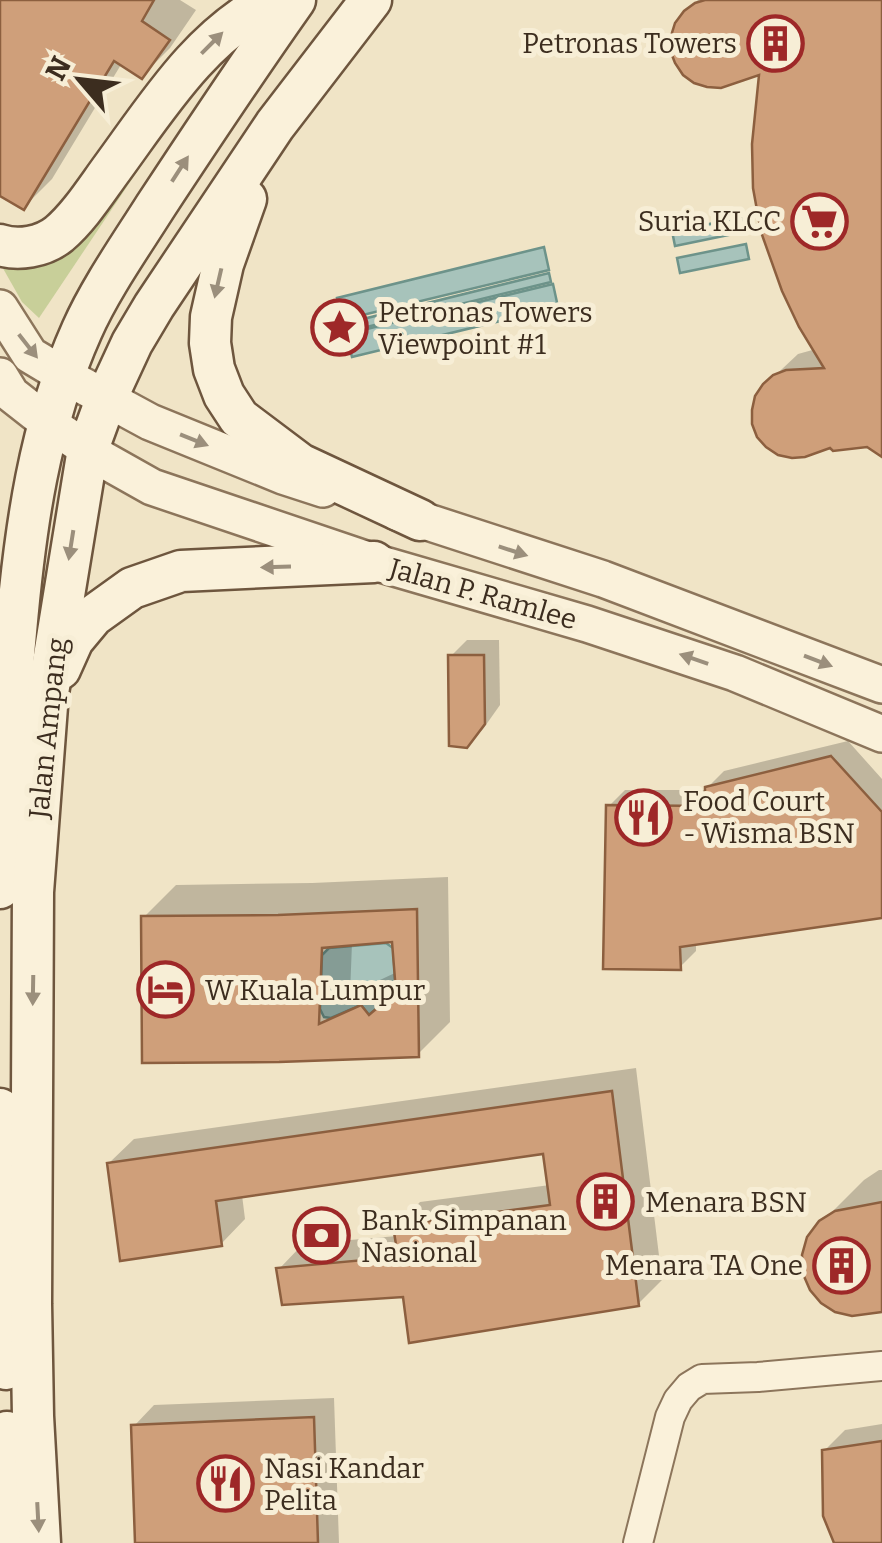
<svg xmlns="http://www.w3.org/2000/svg" width="882" height="1543" font-family="Bitter,serif">
<style>
.green{fill:#c8cf99}
.water{fill:#a7c3bb;stroke:#6d938a;stroke-width:2.5}
.shadow{fill:#0003;fill-rule:evenodd}
.building{fill:#cf9f7a;stroke:#8c5f3f;stroke-width:2.5;fill-rule:evenodd}
.lines{fill:none;stroke-linecap:round;stroke-linejoin:round}
.minor-casing{stroke:#8c755b;stroke-width:32}
.tertiary-casing{stroke:#8c755b;stroke-width:40}
.secondary-casing{stroke:#6e563e;stroke-width:45}
.minor{stroke:#faf1da;stroke-width:28}
.tertiary{stroke:#faf1da;stroke-width:35}
.secondary{stroke:#faf1da;stroke-width:40}
.oneway{fill:#9b8f7c}
.labels{text-anchor:middle;dominant-baseline:central;stroke-width:10;stroke-linejoin:round;paint-order:stroke}
.poi-label{font-size:28px;fill:#3c2d1f;stroke:#f7eed6;text-anchor:start}
.street-label{font-size:28px;fill:#3c2d1f;stroke:#f7eed6}
</style>
<rect width="100%" height="100%" fill="#f0e4c6"/>
<polygon class="green" points="193,88 39,318 22,302 0,263"/>
<g class="water">
<polygon points="741,218 743,232 675,246 672,231"/>
<polygon points="746,244 749,259 680,273 677,258"/>
<polygon points="544,247 549,270 342,320 337,298"/>
<polygon points="549,273 551,282 346,332 343,324"/>
<polygon points="553,284 558,307 352,357 346,334"/>
<polygon points="386,943 393,948 396,992 369,1015 361,1005 331,1018 324,1017 320,1009 322,955 329,948"/>
</g>
<g class="shadow">
<polygon points="0,0 180,0 196,10 170,48 142,76 122,63 52,179 24,207 0,193"/>
<polygon points="698,0 882,0 882,453 764,386 798,354 816,349 762,71 685,13"/>
<polygon points="467,640 499,640 500,705 483,729 466,745 451,656"/>
<polygon points="848,741 882,779 882,915 696,942 696,951 680,967 609,806 625,790 707,790 707,788 724,771"/>
<path d="M448,877l2,145 -32,32 -139,6 -135,-143 32,-32 136,-2zM395,940l2,32 -47,22 2,-51z"/>
<polygon points="636,1068 662,1280 638,1304 279,1269 303,1244 397,1236 396,1227 420,1202 550,1185 546,1152 242,1195 245,1219 221,1244 109,1163 134,1139"/>
<polygon points="879,1170 882,1170 882,1309 821,1223 864,1180"/>
<polygon points="334,1398 339,1543 138,1543 134,1426 154,1405"/>
<polygon points="882,1424 882,1543 837,1543 824,1451 845,1430"/>
</g>
<g class="building">
<polygon points="0,0 154,0 142,21 170,40 142,79 114,61 24,210 0,196"/>
<polygon points="705,0 882,0 882,457 867,447 833,451 830,448 805,457 792,458 778,455 766,447 757,437 752,424 752,410 755,396 763,384 773,375 786,370 824,368 799,327 782,291 761,232 753,188 752,144 759,75 721,88 707,87 694,83 683,75 675,63 670,50 671,36 675,23 684,11 695,3"/>
<polygon points="448,655 484,655 485,724 467,748 449,746"/>
<polygon points="831,756 882,812 882,918 680,947 681,970 603,969 606,805 705,806 705,787"/>
<path d="M417,909l2,148 -140,5 -137,1 -1,-147 137,-1zM392,942l4,50 -27,23 -8,-10 -42,19 3,-76z"/>
<polygon points="612,1091 639,1306 409,1343 403,1297 282,1305 276,1268 398,1257 393,1226 550,1205 543,1154 216,1201 222,1246 120,1261 107,1163"/>
<polygon points="882,1202 882,1312 852,1316 835,1312 821,1303 810,1290 803,1274 802,1255 807,1237 819,1221 835,1211"/>
<polygon points="314,1417 318,1543 135,1543 131,1425"/>
<polygon points="882,1441 882,1543 834,1543 823,1516 822,1450"/>
</g>
<g class="lines">
<defs>
<polyline id="minor" points="638,1543 670,1417 678,1400 689,1387 702,1379 758,1377 882,1366"/>
<g id="tertiary">
<polyline points="0,308 30,355 65,376 150,422 283,476 323,489"/>
<polyline points="0,376 11,394 48,423 104,460 152,487 374,562 587,624 735,673 882,734"/>
<polyline points="397,512 603,579 882,685"/>
</g>
<g id="secondary">
<polyline points="246,199 223,264 211,317 210,343 214,369 224,395 239,418 300,464 420,520"/>
<path d="M0,245c18,6 43,2 59,-11 21,-18 37,-44 54,-67 46,-63 88,-131 159,-167"/>
<polyline points="60,669 73,640 93,616 132,588 181,571 374,562"/>
<path d="M0,888c4,-85 8,-171 16,-256 9,-104 23,-206 66,-302 18,-41 49,-85 73,-123 46,-70 92,-139 140,-207"/>
<polyline points="0,1109 3,1311 6,1369"/>
<polyline points="7,1432 10,1543"/>
<polyline points="40,1543 33,1416 31,1304 33,892 48,693 88,449 107,397 132,343 154,306 275,125 371,0"/>
</g>
</defs>
<use href="#minor" class="minor-casing"/>
<use href="#tertiary" class="tertiary-casing"/>
<use href="#secondary" class="secondary-casing"/>
<use href="#minor" class="minor"/>
<use href="#tertiary" class="tertiary"/>
<use href="#secondary" class="secondary"/>
</g>
<defs><path id="oneway-solid" d="M-6-.8H1V-3.2L6.5 0L1 3.2V.8H-6Z" transform="scale(2.5)"/></defs>
<g class="oneway">
<use href="#oneway-solid" transform="translate(212 43) rotate(-45)"/>
<use href="#oneway-solid" transform="translate(180 169) rotate(-57)"/>
<use href="#oneway-solid" transform="translate(218 283) rotate(103)"/>
<use href="#oneway-solid" transform="translate(28 346) rotate(52)"/>
<use href="#oneway-solid" transform="translate(194 440) rotate(22)"/>
<use href="#oneway-solid" transform="translate(71 545) rotate(99)"/>
<use href="#oneway-solid" transform="translate(513 551) rotate(18)"/>
<use href="#oneway-solid" transform="translate(276 567) rotate(178)"/>
<use href="#oneway-solid" transform="translate(694 659) rotate(-161)"/>
<use href="#oneway-solid" transform="translate(818 661) rotate(21)"/>
<use href="#oneway-solid" transform="translate(33 990) rotate(91)"/>
<use href="#oneway-solid" transform="translate(38 1517) rotate(87)"/>
</g>
<defs>
<symbol id="building-ring" viewBox="-11 -11 22 22"><circle r="9.5" fill="#f7eed6" stroke="#9e2828" stroke-width="1.5"/><path d="M-4-6H4V6H1V3H-1V6H-4ZM-2.5-4.3h1.7v1.8h-1.7ZM.8-4.3h1.7v1.8H.8ZM-2.5-1h1.7V.8h-1.7ZM.8-1h1.7V.8H.8Z" fill="#9e2828"/></symbol>
<symbol id="supermarket-ring" viewBox="-11 -11 22 22"><circle r="9.5" fill="#f7eed6" stroke="#9e2828" stroke-width="1.5"/><path d="M-6-5.5h2.5l.6 2H6L4.5 2H-2.5L-4.4-4H-6ZM-1.5 3.2a1.3 1.3 0 1 0 .1 0ZM3 3.2a1.3 1.3 0 1 0 .1 0Z" fill="#9e2828"/></symbol>
<symbol id="sight-ring" viewBox="-11 -11 22 22"><circle r="9.5" fill="#f7eed6" stroke="#9e2828" stroke-width="1.5"/><path d="M0-6L1.8-2.2L6-1.7L2.9 1.2L3.7 5.4L0 3.3L-3.7 5.4L-2.9 1.2L-6-1.7L-1.8-2.2Z" fill="#9e2828"/></symbol>
<symbol id="restaurant-ring" viewBox="-11 -11 22 22"><circle r="9.5" fill="#f7eed6" stroke="#9e2828" stroke-width="1.5"/><path d="M-5-6h1v4h1v-4h1v4h1v-4h1v5L-1.5 .5V6h-2V.5L-5-1ZM5-6V6H3V1.5H1.5Q1.5-4 5-6Z" fill="#9e2828"/></symbol>
<symbol id="hotel-ring" viewBox="-11 -11 22 22"><circle r="9.5" fill="#f7eed6" stroke="#9e2828" stroke-width="1.5"/><path d="M-6-4.5h1.5V1H6V5H4.5V3h-9V5H-6ZM-4 0a1.8 1.8 0 1 1 3.6 0ZM.5 0V-2.5h3Q6-2.5 6 0Z" fill="#9e2828"/></symbol>
<symbol id="bank-ring" viewBox="-11 -11 22 22"><circle r="9.5" fill="#f7eed6" stroke="#9e2828" stroke-width="1.5"/><path d="M-6-4H6V4H-6ZM0-2.3a2.3 2.3 0 1 0 0 4.6a2.3 2.3 0 1 0 0-4.6Z" fill="#9e2828"/></symbol>
</defs>
<g fill-rule="evenodd">
<use href="#building-ring" x="744" y="12" width="63" height="63"/>
<use href="#supermarket-ring" x="788" y="190" width="63" height="63"/>
<use href="#sight-ring" x="308" y="296" width="63" height="63"/>
<use href="#restaurant-ring" x="612" y="786" width="63" height="63"/>
<use href="#hotel-ring" x="134" y="958" width="63" height="63"/>
<use href="#building-ring" x="574" y="1170" width="63" height="63"/>
<use href="#bank-ring" x="290" y="1204" width="63" height="63"/>
<use href="#building-ring" x="810" y="1234" width="63" height="63"/>
<use href="#restaurant-ring" x="194" y="1452" width="63" height="63"/>
</g>
<g class="labels">
<g class="poi-label">
<text x="737" y="43" text-anchor="end">Petronas Towers</text>
<text x="781" y="221" text-anchor="end">Suria KLCC</text>
<text x="378" y="312">Petronas Towers<tspan x="378" dy="32">Viewpoint #1</tspan></text>
<text x="683" y="801">Food Court<tspan x="683" dy="32">- Wisma BSN</tspan></text>
<text x="205" y="990">W Kuala Lumpur</text>
<text x="645" y="1202">Menara BSN</text>
<text x="361" y="1220">Bank Simpanan<tspan x="361" dy="32">Nasional</tspan></text>
<text x="803" y="1265" text-anchor="end">Menara TA One</text>
<text x="264" y="1468">Nasi Kandar<tspan x="264" dy="32">Pelita</tspan></text>
</g>
<g class="street-label">
<text transform="translate(483 594) rotate(16)">Jalan P. Ramlee</text>
<text transform="translate(48 728) rotate(-84)">Jalan Ampang</text>
</g>
</g>
<g transform="translate(80 80) rotate(298)" stroke="#f7eed6" stroke-width="8" paint-order="stroke">
<path d="M0-8L18 38L0 25L-18 38Z" fill="#3c2d1f"/>
<text y="-15" font-size="28" font-weight="bold" text-anchor="middle" fill="#3c2d1f">N</text>
</g>
</svg>
